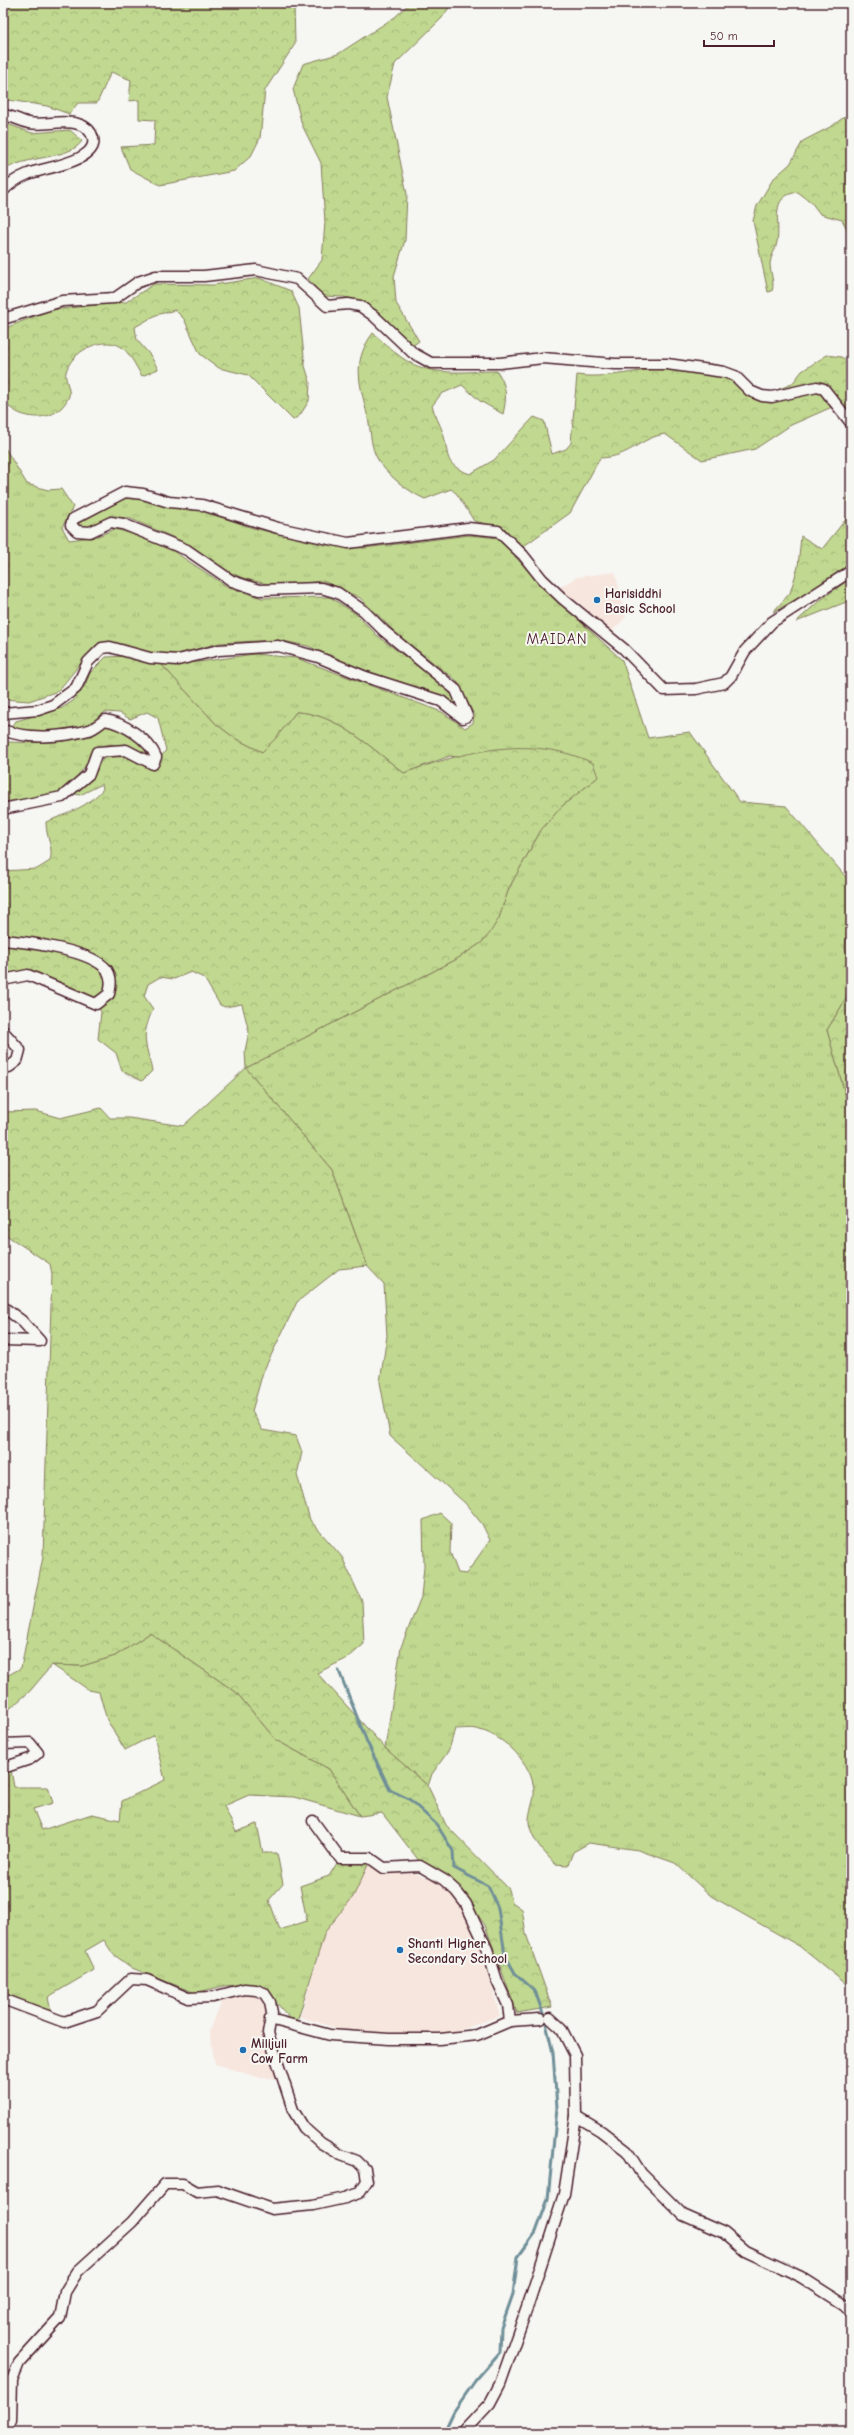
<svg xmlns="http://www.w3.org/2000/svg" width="854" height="2435" font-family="'Comic Neue',sans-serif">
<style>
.built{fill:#f7e6de}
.grass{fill:url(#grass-tufts);stroke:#857c5d}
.forest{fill:url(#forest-crowns);stroke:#857c5d}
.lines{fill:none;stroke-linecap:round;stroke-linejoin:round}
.stream{stroke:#6f8f98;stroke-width:3}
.minor-casing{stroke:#4a1f2b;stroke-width:13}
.minor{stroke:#f6f6f2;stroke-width:10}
.poi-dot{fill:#1f6fb2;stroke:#f6f6f2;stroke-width:1.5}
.labels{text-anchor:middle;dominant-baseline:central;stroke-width:4;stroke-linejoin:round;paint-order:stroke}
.poi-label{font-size:13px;font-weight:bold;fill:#4a1f2b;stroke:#f6f6f2;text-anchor:start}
.quarter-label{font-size:15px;letter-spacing:1px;fill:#4a1f2b;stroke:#f6f6f2}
</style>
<defs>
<pattern id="grass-tufts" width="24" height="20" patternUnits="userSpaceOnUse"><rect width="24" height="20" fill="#c0d88f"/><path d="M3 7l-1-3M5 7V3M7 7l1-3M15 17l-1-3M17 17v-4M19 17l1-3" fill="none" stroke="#a6b97c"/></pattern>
<pattern id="forest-crowns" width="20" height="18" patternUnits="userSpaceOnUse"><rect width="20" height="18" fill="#c0d88f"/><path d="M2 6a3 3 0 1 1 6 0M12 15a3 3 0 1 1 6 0" fill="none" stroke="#a6b97c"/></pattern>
</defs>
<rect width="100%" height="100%" fill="#f6f6f2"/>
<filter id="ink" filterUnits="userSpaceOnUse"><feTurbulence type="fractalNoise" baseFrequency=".025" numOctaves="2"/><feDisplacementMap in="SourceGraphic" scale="8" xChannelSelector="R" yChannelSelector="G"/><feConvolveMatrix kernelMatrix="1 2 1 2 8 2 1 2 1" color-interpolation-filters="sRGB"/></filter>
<g filter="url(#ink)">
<g class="built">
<polygon points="615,572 626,617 609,634 560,587 577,577"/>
<polygon points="369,1863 378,1871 412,1872 439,1883 458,1896 479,1942 500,2016 449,2034 353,2033 300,2017 325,1932 353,1897"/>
<polygon points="251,1993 262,1999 266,2009 264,2031 278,2072 276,2078 261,2078 215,2064 209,2031 223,1999"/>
</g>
<g class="grass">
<polygon points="3,445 27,484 48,490 61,489 73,507 62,527 69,540 98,536 115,529 136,535 170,549 228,587 262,598 330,597 356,614 379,637 446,687 460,706 457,709 404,684 343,662 308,646 277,640 219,643 178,654 154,655 108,642 95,646 58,691 29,701 3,699"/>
<path d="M134,498l70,13 49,17 72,17 39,3 106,-13 28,3 47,51 77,71 26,78 42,-6 50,70 46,4 65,77v25l-6,40 6,13v19l-5,19 -19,31 24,84v874l-52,-42 -88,-50 -36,-33 -37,-13 -49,-7 -16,9 -5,13 -13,-1c-11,-12 -23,-24 -26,-41 -1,-11 6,-22 5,-33 -2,-27 -29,-53 -54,-60 -7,-3 -17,-1 -25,-1l-6,21 -17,24 -4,12 -43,-38 16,-101 20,-50 3,-30 -1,-47 17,-7 11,10 -1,29 8,21 8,1 24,-34 -8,-16 -17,-21 -75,-67 -10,-54 7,-46 -3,-52 -17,-18 -35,-96 -86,-102 209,-108 26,-17 18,-25 10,-30 32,-58 21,-24 36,-29 -148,-21 -46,17c-31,-23 -67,-60 -108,-61l-20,26 -14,14 -26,-13 -20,-15 -55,-60 38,-2 55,-8 42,4 146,54 23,16 8,-5 1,-8 -17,-34 -57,-44 -40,-39 -37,-17 -46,5 -32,-7 -27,-12 -37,-26 -52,-23 -14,-1 -31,12 -8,-4 46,-26z"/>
<path d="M103,726c16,0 37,14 47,26l-2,4 -37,-12 -15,4c-7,15 -27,42 -44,47 -15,4 -33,4 -49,7v-64l5,4c32,1 68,3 95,-16z"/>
<polygon points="150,1633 236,1692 276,1740 329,1769 360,1816 294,1797 249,1795 224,1806 236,1832 257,1824 263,1853 277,1853 283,1884 269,1900 280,1930 307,1921 300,1886 329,1876 342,1855 369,1863 353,1897 325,1932 297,2022 292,2021 264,1988 249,1984 223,1986 195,1993 132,1968 113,1954 104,1940 85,1951 94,1970 48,1997 51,2013 3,1994 3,1955 7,1940 3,1939 3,1773 11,1770 14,1787 48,1787 53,1803 33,1809 42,1830 92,1814 120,1820 122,1801 165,1780 154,1735 125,1750 107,1720 99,1692 89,1690 52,1665 82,1666 115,1656"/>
</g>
<g class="forest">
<polygon points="3,3 294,3 295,44 265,90 260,138 251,156 234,171 160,185 130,169 121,147 154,145 155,120 139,119 139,100 129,101 131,80 111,72 97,103 78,103 69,114 47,106 8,100 3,102"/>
<polygon points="410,3 452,3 442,18 395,64 387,97 407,194 405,240 394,276 396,303 419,341 412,346 363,302 344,297 323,296 308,279 322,260 325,222 321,163 302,125 293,89 303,64 338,54 395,17"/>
<path d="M851,112v124l-9,-16 -22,-6 -9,-12 -13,-10c-30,4 -17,30 -21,50 -1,8 -6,13 -7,21 0,10 5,19 2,28l-4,1 -15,-71 4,-15 16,-27 17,-15 13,-23 29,-15z"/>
<path d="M5,123l27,10 38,-3 12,11c-12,19 -58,14 -79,30v-47z"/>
<path d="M259,278l32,13 8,17 6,58 5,16 -1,19 -9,14 -7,5 -45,-45 -29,-7 -19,-14 -16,-35 -9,-9 -19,5 -21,12 2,13 13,15 8,14 -16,7c-6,-9 -13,-25 -22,-30 -19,-10 -49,6 -54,26 -2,7 5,17 3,24 -8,20 -29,25 -48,18 -6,-2 -12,-8 -18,-11v-74l47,-19 76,-8 28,-18 59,1z"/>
<path d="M373,333c9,8 18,17 28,24 28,21 63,14 96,14 10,15 10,26 6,43l-23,-13 -18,-16 -21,9 -9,12c3,9 8,18 11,27 7,22 -1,31 27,41l24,-14 40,-43 10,4 8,33 14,-5 5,-6 6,-68c40,7 122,-22 150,-7 13,7 24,19 37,27l28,-11 10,-13 25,-16 14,2 10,6v51l-6,-6 -13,-1 -41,18 -36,24 -53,11 -37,-26c-26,4 -34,23 -65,24l-30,55 -49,35 -17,-20 -30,-7 -17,-27 -6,-5 -26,10c-16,-7 -39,-24 -48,-41 -6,-11 -6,-23 -8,-35 -7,-35 -20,-58 4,-90z"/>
<polygon points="851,484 851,563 804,595 773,612 790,593 798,567 801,536 822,549 850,514 847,500"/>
<polygon points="851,578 851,600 796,622 819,601"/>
<path d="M127,656l34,8 55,60 20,15 26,13 14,-14 20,-26c41,1 77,38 108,61 62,-22 126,-39 189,-10l5,14 -36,29 -21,24 -32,58 -10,30 -9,15 -9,10 -26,17 -209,108 86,102 35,96 -28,3 -42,33 -34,70 -11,39 10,19 34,6 6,16 -5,23 13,45 32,37 20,44 2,43 -16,14 -31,15 68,75 43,38 18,39 63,64 3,13 10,7 4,25 26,73 -35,6 -32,-88 -35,-48 -30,-15 -38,-49 -22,3 -31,-47 -53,-29 -40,-48 -86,-59 -35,23 -33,10 -30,-1 -22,26 -24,21h-3v-34l18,-10 22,-111 9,-283 -2,-10 -47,-31v-121l33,-1 24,7 41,-10 9,10h19l54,8 63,-58 -1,-17 4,-19 -7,-28 -17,3 -5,-2 -16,-27 -13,-6 -17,7 -14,-2 -12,7 -4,12 9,13c-13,29 -7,33 -1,62l-10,10 -20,-10 -6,-18 -18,-14 3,-27 -7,-14 -32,-15 -36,-12 -23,6v-106l34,-2 13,-8c4,-15 -4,-22 -4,-39 22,-9 42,-15 57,-33l-1,-5 -22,11 -5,-1 1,-5 30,-33 20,1 27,11 13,-18 -8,-32 -11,-6 -17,7 -10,-6 -15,-1 -16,13 -30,6 -43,-1 -3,-5 3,-4 46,-13 11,-7 12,-16 5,-12 16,-16z"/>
<polygon points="851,908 851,961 845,948"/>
<polygon points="851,980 851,1114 827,1030 846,999"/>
</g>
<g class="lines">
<polyline class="stream" points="339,1671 367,1742 390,1790 409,1799 437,1825 453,1851 454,1868 488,1886 498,1908 505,1955 515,1973 535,1991 545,2019 553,2053 557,2108 548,2199 536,2232 518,2257 513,2294 501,2328 500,2352 475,2381 454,2411 444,2432"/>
<defs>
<g id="minor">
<path d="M3,115c10,1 17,6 26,8 17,3 33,-4 49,1 7,2 13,7 15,14 6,24 -51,30 -65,36 -10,4 -18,9 -25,17"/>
<polyline points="3,319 62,301 115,298 138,282 156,276 204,276 256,270 297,279 327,306 348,304 360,306 374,316 413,353 431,363 500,363 543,358 615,364 667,364 724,372 735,376 750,391 762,396 772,397 817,387 824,389 851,423"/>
<polyline points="3,713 38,710 53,705 76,688 88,662 102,648 110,647 150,658 178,660 219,650 278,646 318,657 366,677 441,701 463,718 467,716 456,690 384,631 364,611 338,593 321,588 259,590 232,581 187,550 123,524 111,522 90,532 77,531 71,525 73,519 125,492 143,494 169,502 202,505 278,528 348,543 468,528 498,531 523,555 542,579 563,599 624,649 664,690 696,689 724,683 731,676 745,651 772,622 851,571"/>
<path d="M3,730c26,10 60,7 86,0 6,-2 11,-7 16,-10 18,3 44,19 51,37l-3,7 -27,-14 -29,2 -8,22 -27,23 -59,12"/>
<path d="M3,940c24,2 89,10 104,30 5,8 4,15 2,24l-13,10 -68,-29 -25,5"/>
<polyline points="3,1031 20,1050 17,1061 9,1067 3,1065"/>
<polyline points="3,1307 22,1321 40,1341 3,1340"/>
<polyline points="3,1744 30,1743 38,1753 30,1759 3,1768"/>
<polyline points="313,1821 340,1858 370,1858 384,1868 420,1866 444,1880 456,1891 466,1904 487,1949 497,1981 508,2005 510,2021 540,2019"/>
<polyline points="3,1999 64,2022 97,2011 131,1979 147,1980 188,1998 213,1997 244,1989 256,1990 264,1993 270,2002 272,2013 268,2033 293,2110 304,2128 321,2143 341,2155 357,2161 365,2169 367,2181 359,2193 345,2198 313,2205 272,2209 217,2190 197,2192 183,2184 165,2184 132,2222 78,2271 65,2292 60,2318 19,2363 12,2380 11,2421 5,2432"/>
<polyline points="270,2019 330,2035 389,2039 440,2039 477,2035 510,2021"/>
<polyline points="576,2116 601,2131 627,2151 641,2173 683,2215 724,2233 745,2251 801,2277 845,2305 851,2312"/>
<polyline points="463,2432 490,2403 500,2384 529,2302 564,2194 576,2116 575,2055 561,2028 550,2018"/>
</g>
</defs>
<use href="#minor" class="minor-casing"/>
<use href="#minor" class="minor"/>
</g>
</g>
<g class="poi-dot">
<circle cx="597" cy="600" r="4"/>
<circle cx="400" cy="1950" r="4"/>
<circle cx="243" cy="2050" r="4"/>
</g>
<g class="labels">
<g class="poi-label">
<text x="605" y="593">Harisiddhi<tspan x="605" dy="15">Basic School</tspan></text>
<text x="408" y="1943">Shanti Higher<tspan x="408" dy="15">Secondary School</tspan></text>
<text x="251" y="2043">Milijuli<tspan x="251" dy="15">Cow Farm</tspan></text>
</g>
<g class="quarter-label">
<text x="557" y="639">MAIDAN</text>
</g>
</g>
<rect width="854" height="2435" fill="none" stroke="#f6f6f2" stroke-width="16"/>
<rect x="8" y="8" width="838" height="2419" fill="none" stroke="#4a1f2b" stroke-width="1.5" filter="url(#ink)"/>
<path d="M704 40v6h70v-6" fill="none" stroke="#4a1f2b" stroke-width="2"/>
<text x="710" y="40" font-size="12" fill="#4a1f2b" stroke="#f6f6f2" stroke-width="3" paint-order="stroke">50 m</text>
</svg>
